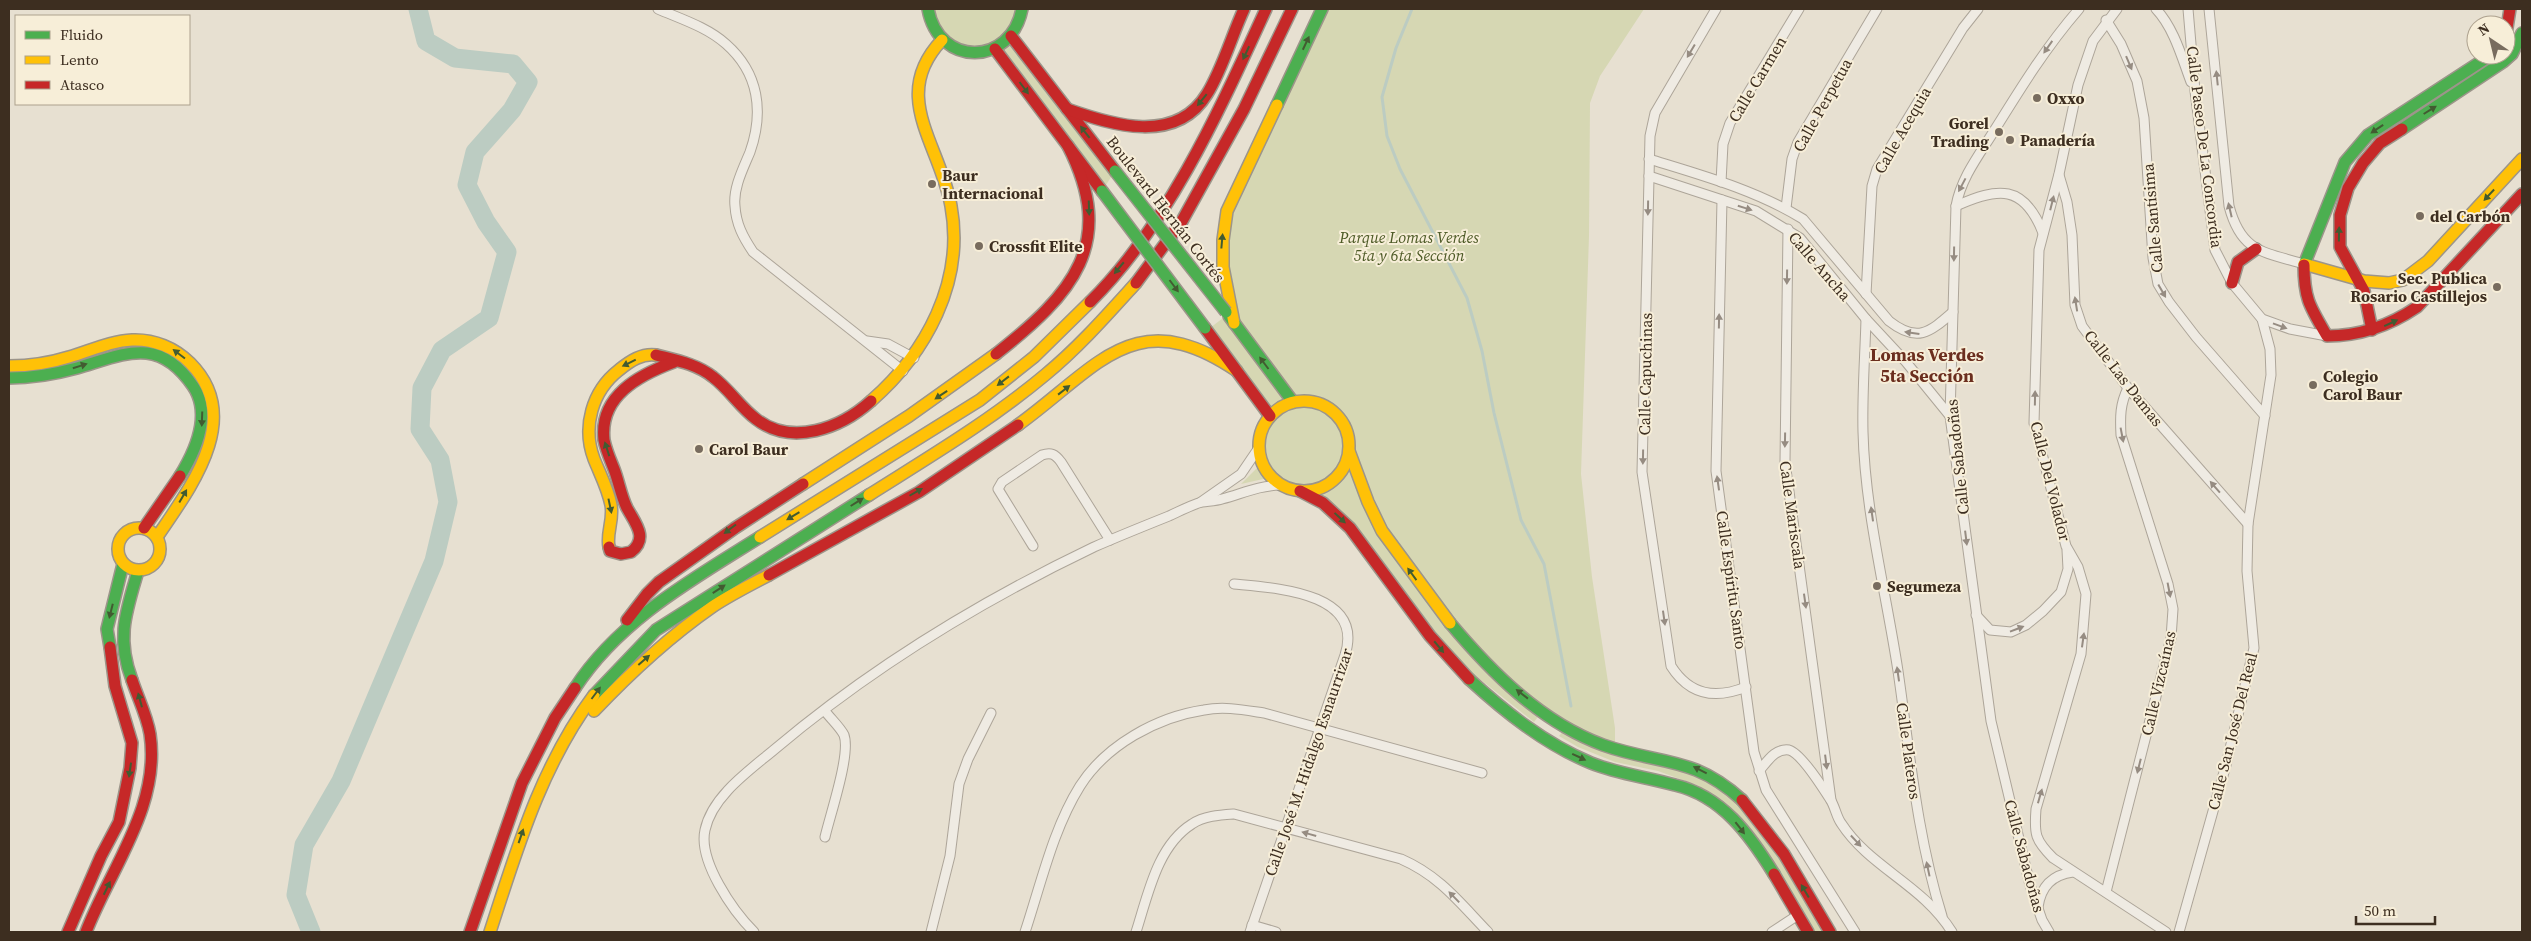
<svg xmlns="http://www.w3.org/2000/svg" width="2531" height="941" font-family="'Source Serif 4',serif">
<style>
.green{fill:#d6d7b3}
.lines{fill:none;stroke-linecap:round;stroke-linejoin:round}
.stream{stroke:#bcccc2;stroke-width:3}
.river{stroke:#bcccc2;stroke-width:19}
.street-casing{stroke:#ada599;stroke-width:11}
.fast-casing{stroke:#9c958a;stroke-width:14}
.slow-casing{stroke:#9c958a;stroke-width:14}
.jam-casing{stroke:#9c958a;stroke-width:14}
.street{stroke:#efebe3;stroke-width:9}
.fast{stroke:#4caf50;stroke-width:11}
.slow{stroke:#ffc107;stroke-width:11}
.jam{stroke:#c62828;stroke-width:11}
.fast-bridge-casing{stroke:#9c958a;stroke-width:14;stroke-linecap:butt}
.fast-bridge{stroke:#4caf50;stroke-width:11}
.oneway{fill:#425b31}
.oneway2{fill:#968c82}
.poi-dot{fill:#786c5e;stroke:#f7eed8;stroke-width:2}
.labels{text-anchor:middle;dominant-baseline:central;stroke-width:4;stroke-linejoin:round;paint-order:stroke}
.street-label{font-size:16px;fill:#3d2e20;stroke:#f7eed8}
.poi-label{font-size:16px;font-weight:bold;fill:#3d2e20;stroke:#f7eed8;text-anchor:start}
.park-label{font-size:16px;font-style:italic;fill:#4d5a26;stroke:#f7eed8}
.neighbourhood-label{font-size:18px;font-weight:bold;fill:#6b2e1e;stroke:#f7eed8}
</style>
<rect width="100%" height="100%" fill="#e7e0d1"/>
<g class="green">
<path d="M931,9h89l-2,14 -24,24c-44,2 -45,2 -63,-38z"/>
<path d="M1322,9h322l-44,67 -10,27 -1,133 -8,238 11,103 23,151v19l-74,-34 -7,9 -67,-53 -25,-28 -60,-80 -77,-69c21,-3 34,-11 44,-30l46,89c-14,-32 -32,-65 -43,-99 -4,-13 -2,-24 -12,-36 -11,-14 -29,-17 -45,-14l-60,-80 -11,-94z"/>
<polygon points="1012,38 1115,171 1102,191 996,49"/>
<polygon points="1223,318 1288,404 1272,415 1210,328"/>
<path d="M1295,406c6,0 14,-1 19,0 60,14 27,111 -37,70l-36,8 25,-25c-4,-23 5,-45 29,-53z"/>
<polygon points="1565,729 1663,760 1724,787 1762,826 1829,932 1813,932 1773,865 1699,786 1658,771 1615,762 1578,747 1559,736"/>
</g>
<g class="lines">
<polyline class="stream" points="1412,9 1396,48 1382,97 1387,136 1400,169 1467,298 1482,351 1494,413 1521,520 1544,564 1571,706"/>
<polyline class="river" points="311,932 296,895 304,845 341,781 398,646 434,561 448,502 440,460 420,429 422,388 442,350 489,318 507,252 486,222 467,185 475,152 512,110 528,82 513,64 455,58 426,41 418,9"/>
<defs>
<g id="street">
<path d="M658,9c23,10 49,18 68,35 33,29 38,68 24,108 -7,17 -17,36 -15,54 1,18 8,31 18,46l150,119"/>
<path d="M1716,9l-61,104 -5,23 -8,336 29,194c19,30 45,33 75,21"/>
<path d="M2117,9l-24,32 -15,44 -19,89 -20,76 -5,173 32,123 12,21 8,27 -5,60 -45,155c-2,25 -1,31 17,49l113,74"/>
<path d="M2156,9c18,19 26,49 35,73"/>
<polyline points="2188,9 2195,91 2215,250 2232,283 2262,319 2290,329 2327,336"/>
<path d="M2209,9l20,197c12,46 34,46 75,58"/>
<polyline points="2106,20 2121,44 2137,81 2144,118 2153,258 2158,284 2169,302 2196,337 2265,416"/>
<path d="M1649,159c52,16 107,31 154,60l86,102c28,22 40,12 64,-9"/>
<polyline points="2059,175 2067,202 2072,235 2075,305 2082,326 2128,388 2248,524"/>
<polyline points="1649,176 1756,211 1800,238 1866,319 1906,362 1950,416"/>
<polyline points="1721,182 1723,144 1730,123 1799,9"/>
<polyline points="1722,200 1716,471 1754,752 1766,790 1855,932"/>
<path d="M1956,206c42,-19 68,-22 87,27"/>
<polyline points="1786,208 1792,159 1798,142 1877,9"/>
<polyline points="1788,229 1785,462 1831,800"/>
<polyline points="1866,294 1872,186 1877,169 1963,28 1978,9"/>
<path d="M1866,319c-1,37 -4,75 -3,113 2,80 23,160 35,239 12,83 19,165 44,245"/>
<polyline points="867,341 888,344 914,358"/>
<polyline points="1201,502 1241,474 1258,449"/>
<path d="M1033,546l-35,-57 4,-7 40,-27c9,-3 13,-1 19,7l49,78"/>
<path d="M1234,584c41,4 131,8 111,71l-95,277"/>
<polyline points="1976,615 1990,630 2011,632 2026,625 2043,611 2061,592 2068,569 2067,550"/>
<path d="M1759,771c8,-9 16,-23 30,-21 12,3 34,38 41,49 5,7 6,17 11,24 29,45 81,61 111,109"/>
<path d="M825,837c5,-22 26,-83 19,-102 -4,-8 -14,-17 -19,-24"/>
<path d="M2106,892l65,-254 2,-29 -5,-25 -47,-149c-1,-18 -1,-31 7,-47"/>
<path d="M2038,907c3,-21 14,-32 35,-35"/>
<polyline points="1252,925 1276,932"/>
<path d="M754,932c-21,-21 -56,-71 -49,-102 7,-34 45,-60 70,-81 96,-81 206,-148 319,-202 25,-11 50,-21 75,-31 11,-5 22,-11 33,-14 7,-1 14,-1 20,-3 22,-6 35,-13 59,-14"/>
<polyline points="931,932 950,856 959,784 968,759 991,713"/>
<path d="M1025,932c16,-48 28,-103 55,-146 26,-41 77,-69 124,-76 20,-4 40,0 60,3l218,60"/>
<path d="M1136,932c12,-37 21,-86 56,-108 12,-8 28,-9 42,-10l167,45c39,17 59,44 87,73"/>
<polyline points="1772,932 1798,915"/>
<path d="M2049,932l-7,-12 -12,-35 -39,-164 -41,-305 6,-210c5,-28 23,-51 38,-75 26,-42 52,-84 85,-122"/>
<polyline points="2179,932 2226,765 2254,648 2247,571 2248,524 2271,375 2270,349 2262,319"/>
</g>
<g id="fast">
<path d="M928,9c11,59 83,57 94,0"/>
<polyline points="1277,105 1322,9"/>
<polyline points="2402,129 2503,62 2512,54 2522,33"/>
<polyline points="2304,265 2345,162 2368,135 2491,55"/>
<polyline points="1229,316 1293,402"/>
<path d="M9,378c23,0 46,-4 68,-10 48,-14 81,-33 116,18 19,28 3,64 -13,90"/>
<path d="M1450,623c42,50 91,99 153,122 56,20 90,10 139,55"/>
<polyline points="110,647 107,629 123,564"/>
<path d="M1469,679c36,33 76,65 122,84 27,11 56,14 84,22 47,11 75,50 99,89"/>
<path d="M132,680c-16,-42 -6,-68 6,-109"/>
<path d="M575,688c44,-68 118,-109 185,-151"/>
<polyline points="594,695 656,630 869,495"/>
</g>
<g id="slow">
<polyline points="2304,264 2364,281 2389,283 2403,280 2428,261 2522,159"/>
<polyline points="1234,323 1223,267 1223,240 1227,211 1277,105"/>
<path d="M9,366c21,0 41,-3 60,-9 21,-6 41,-16 63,-17 22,-1 43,8 58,23 55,55 0,125 -33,174"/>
<circle cx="1304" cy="446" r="45"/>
<path d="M871,401c55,-48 94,-119 80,-195 -11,-62 -62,-110 -9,-166"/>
<path d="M1018,425c81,-59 117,-123 219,-54"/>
<polyline points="1349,451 1368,502 1382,531 1450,623"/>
<polyline points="803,484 909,416 996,354"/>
<path d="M869,495c60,-38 121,-74 176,-120 33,-27 62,-60 91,-92"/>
<circle cx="139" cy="549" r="21"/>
<polyline points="760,537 980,400 1034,357 1090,302"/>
<path d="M609,547c-3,-14 5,-27 2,-42 -3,-16 -11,-31 -17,-46 -12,-32 -2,-68 25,-89 11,-9 23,-17 37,-15"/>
<path d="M594,711c36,-38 75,-74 118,-104 18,-12 38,-22 57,-32"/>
<path d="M490,932c27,-83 51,-166 104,-237"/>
</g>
<g id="jam">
<polyline points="2506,34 2510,9"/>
<polyline points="1011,36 1115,171"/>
<polyline points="995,49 1102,191"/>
<path d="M1067,109c45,16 109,36 140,-15 15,-24 25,-59 37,-85"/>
<path d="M2304,265c0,34 6,42 23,71 34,0 62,-10 90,-29l105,-113"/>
<polyline points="1136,283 1182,221 1244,109 1292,9"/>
<polyline points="2232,283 2238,262 2256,249"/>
<path d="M1090,302c79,-78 130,-193 176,-293"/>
<polyline points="1205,328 1270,416"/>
<polyline points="2372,330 2364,291 2340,247 2340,215 2348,188 2363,163 2380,143 2402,129"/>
<path d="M996,354c76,-60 122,-110 72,-208"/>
<path d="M656,355c19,5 41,9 57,22 16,12 27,30 43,42 36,28 85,9 115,-18"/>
<polyline points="1300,491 1323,503 1350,528 1430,636 1469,679"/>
<polyline points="144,528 180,476"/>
<path d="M609,547l1,4 11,3 10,-2c18,-14 4,-29 -4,-44 -6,-12 -8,-26 -13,-39 -4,-10 -8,-19 -10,-29 -5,-44 35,-65 70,-78"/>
<polyline points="769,575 919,492 1018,425"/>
<polyline points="627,620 647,594 659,582 735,528 803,484"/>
<polyline points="1742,800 1784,854 1830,932"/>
<polyline points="1774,874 1808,932"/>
<polyline points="68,932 101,856 119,822 130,768 132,743 115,686 110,647"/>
<path d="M86,932c24,-63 75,-126 64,-198 -3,-18 -12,-36 -18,-54"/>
<polyline points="470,932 522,783 555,718 575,688"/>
</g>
</defs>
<use href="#street" class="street-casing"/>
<use href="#fast" class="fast-casing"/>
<use href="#slow" class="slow-casing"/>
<use href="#jam" class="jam-casing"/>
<use href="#street" class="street"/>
<use href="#fast" class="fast"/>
<use href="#slow" class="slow"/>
<use href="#jam" class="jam"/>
<defs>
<g id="fast-bridge">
<polyline points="1115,171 1226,312"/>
<polyline points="1102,191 1205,328"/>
</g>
</defs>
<use href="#fast-bridge" class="fast-bridge-casing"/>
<use href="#fast-bridge" class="fast-bridge"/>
</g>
<defs><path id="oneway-solid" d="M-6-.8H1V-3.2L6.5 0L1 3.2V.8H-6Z" transform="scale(1.25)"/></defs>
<g class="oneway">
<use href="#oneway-solid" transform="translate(1306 43) rotate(-65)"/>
<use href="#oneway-solid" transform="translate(1246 53) rotate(115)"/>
<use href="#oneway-solid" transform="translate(1024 88) rotate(53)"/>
<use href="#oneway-solid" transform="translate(1202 100) rotate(129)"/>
<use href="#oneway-solid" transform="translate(2430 110) rotate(-32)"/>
<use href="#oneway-solid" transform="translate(2377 129) rotate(146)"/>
<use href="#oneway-solid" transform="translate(1085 132) rotate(-128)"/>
<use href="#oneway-solid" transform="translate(2489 195) rotate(133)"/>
<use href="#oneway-solid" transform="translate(1089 208) rotate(88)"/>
<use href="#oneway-solid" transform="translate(2339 234) rotate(-89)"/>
<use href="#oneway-solid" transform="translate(1222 241) rotate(-85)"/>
<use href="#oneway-solid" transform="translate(1119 268) rotate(130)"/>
<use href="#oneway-solid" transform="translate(1174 286) rotate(53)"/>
<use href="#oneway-solid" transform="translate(2391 323) rotate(-25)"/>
<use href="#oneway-solid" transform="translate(179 354) rotate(-143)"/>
<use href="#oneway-solid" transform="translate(629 363) rotate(154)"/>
<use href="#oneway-solid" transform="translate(1264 363) rotate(-127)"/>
<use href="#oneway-solid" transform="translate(80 366) rotate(-17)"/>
<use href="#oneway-solid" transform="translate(1003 381) rotate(142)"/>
<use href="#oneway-solid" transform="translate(1064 390) rotate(-38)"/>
<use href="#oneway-solid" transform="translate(941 395) rotate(146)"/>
<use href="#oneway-solid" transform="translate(202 419) rotate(92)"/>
<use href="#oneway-solid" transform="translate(607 449) rotate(-108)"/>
<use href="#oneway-solid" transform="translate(916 492) rotate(-30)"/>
<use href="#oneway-solid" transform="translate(183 496) rotate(-60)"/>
<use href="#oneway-solid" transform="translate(857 502) rotate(-32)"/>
<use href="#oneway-solid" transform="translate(610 506) rotate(78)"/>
<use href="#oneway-solid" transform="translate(793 516) rotate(149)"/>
<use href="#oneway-solid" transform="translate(1340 518) rotate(43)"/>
<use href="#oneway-solid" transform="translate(730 529) rotate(143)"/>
<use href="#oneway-solid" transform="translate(1412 574) rotate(-126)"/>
<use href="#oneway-solid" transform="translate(719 589) rotate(-33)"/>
<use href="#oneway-solid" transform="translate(111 611) rotate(104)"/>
<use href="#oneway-solid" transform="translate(1439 647) rotate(50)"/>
<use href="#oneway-solid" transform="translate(644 660) rotate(-41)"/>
<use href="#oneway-solid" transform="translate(596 693) rotate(-53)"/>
<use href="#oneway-solid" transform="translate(1522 694) rotate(-142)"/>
<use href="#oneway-solid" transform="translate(140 700) rotate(-105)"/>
<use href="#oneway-solid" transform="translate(1579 757) rotate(25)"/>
<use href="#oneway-solid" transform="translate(130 770) rotate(98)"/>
<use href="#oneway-solid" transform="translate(1700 770) rotate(-153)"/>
<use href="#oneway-solid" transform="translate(1740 828) rotate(52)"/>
<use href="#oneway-solid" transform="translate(521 836) rotate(-71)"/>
<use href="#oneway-solid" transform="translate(107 888) rotate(-64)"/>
<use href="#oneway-solid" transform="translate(1805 891) rotate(-121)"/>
</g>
<g class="oneway2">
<use href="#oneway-solid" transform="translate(2048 47) rotate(125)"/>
<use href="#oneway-solid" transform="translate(1691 51) rotate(121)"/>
<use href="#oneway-solid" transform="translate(2129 63) rotate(67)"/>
<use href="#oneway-solid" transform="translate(2217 78) rotate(-96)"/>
<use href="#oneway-solid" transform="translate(1962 185) rotate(118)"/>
<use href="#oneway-solid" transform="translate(2052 203) rotate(-76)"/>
<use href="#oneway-solid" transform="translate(1648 208) rotate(91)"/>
<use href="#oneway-solid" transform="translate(1745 208) rotate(17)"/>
<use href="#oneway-solid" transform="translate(2230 210) rotate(-103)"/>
<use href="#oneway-solid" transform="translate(1954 254) rotate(91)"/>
<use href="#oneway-solid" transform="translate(1787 277) rotate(91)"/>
<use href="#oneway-solid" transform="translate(2162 291) rotate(60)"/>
<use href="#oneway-solid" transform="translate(2076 304) rotate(-99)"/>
<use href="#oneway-solid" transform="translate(1719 321) rotate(-89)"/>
<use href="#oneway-solid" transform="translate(2280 326) rotate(20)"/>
<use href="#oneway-solid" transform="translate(1912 333) rotate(-172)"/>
<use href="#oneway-solid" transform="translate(2035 398) rotate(-89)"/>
<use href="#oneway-solid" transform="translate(2122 435) rotate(79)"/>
<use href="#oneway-solid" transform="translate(1785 440) rotate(91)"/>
<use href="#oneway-solid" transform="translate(1643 457) rotate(91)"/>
<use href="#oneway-solid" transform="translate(1718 483) rotate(-98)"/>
<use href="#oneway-solid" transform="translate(2215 487) rotate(-131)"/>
<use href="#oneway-solid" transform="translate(1872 514) rotate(-98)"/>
<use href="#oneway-solid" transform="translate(1966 538) rotate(83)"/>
<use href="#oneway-solid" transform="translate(2169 590) rotate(79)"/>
<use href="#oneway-solid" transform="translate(1805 601) rotate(82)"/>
<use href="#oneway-solid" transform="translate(1664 618) rotate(82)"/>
<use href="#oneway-solid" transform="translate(2017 629) rotate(-21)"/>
<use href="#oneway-solid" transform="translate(2083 640) rotate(-82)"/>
<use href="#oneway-solid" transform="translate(1898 674) rotate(-98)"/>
<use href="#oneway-solid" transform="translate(1826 762) rotate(83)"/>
<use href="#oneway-solid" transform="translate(2139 766) rotate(104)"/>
<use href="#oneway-solid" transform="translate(2040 796) rotate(-74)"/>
<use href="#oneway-solid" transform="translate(1309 834) rotate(-164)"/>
<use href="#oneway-solid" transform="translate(1856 841) rotate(47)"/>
<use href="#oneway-solid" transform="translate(1928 869) rotate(-102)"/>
<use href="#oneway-solid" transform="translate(1454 897) rotate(-134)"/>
</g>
<g class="poi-dot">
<circle cx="2037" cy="98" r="5"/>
<circle cx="1999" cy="132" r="5"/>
<circle cx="2010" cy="140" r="5"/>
<circle cx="932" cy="184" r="5"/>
<circle cx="2420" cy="216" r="5"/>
<circle cx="979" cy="246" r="5"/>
<circle cx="2497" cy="287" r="5"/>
<circle cx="2313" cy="385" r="5"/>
<circle cx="699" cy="449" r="5"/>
<circle cx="1877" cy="586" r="5"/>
</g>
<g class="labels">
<g class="street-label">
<text transform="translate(1757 79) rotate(-59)">Calle Carmen</text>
<text transform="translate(1822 105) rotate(-61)">Calle Perpetua</text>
<text transform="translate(1902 130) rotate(-60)">Calle Acequia</text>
<text transform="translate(2205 147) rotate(83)">Calle Paseo De La Concordia</text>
<text transform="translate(1166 209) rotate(52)">Boulevard Hernán Cortés</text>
<text transform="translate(2152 218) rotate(-95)">Calle Santísima</text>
<text transform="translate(1820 266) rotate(49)">Calle Ancha</text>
<text transform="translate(1645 374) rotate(-89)">Calle Capuchinas</text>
<text transform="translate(2124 378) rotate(52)">Calle Las Damas</text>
<text transform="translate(1957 457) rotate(-96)">Calle Sabadoñas</text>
<text transform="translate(2051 481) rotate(76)">Calle Del Volador</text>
<text transform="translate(1793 515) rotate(82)">Calle Mariscala</text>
<text transform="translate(1732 580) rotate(82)">Calle Espíritu Santo</text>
<text transform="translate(2158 683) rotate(-77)">Calle Vizcaínas</text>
<text transform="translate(2232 731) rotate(-76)">Calle San José Del Real</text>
<text transform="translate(1909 751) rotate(82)">Calle Plateros</text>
<text transform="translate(1308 762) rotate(-71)">Calle José M. Hidalgo Esnaurrizar</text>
<text transform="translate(2025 856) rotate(75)">Calle Sabadoñas</text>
</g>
<g class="poi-label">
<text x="2047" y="98">Oxxo</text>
<text x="1989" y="123" text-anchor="end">Gorel<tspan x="1989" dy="18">Trading</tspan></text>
<text x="2020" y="140">Panadería</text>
<text x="942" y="175">Baur<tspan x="942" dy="18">Internacional</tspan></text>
<text x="2430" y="216">del Carbón</text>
<text x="989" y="246">Crossfit Elite</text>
<text x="2487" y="278" text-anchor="end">Sec. Publica<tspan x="2487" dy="18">Rosario Castillejos</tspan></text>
<text x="2323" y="376">Colegio<tspan x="2323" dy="18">Carol Baur</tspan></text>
<text x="709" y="449">Carol Baur</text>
<text x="1887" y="586">Segumeza</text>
</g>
<g class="park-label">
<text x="1409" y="237">Parque Lomas Verdes<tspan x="1409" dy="18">5ta y 6ta Sección</tspan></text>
</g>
<g class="neighbourhood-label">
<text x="1927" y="354">Lomas Verdes<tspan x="1927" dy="21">5ta Sección</tspan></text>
</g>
</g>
<rect width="2531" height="941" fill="none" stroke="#3d2e20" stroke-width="20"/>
<rect x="15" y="15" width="175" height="90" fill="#f7eed8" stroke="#ada18e"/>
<rect x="25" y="31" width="25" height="8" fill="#4caf50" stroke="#ada18e"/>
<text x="60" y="40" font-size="15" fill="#3d2e20">Fluido</text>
<rect x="25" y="56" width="25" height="8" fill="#ffc107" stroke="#ada18e"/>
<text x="60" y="65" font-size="15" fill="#3d2e20">Lento</text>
<rect x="25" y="81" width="25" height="8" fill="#c62828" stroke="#ada18e"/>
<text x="60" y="90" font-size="15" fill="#3d2e20">Atasco</text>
<g transform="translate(2491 40) rotate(325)"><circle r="24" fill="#f7eed8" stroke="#ada18e"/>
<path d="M0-4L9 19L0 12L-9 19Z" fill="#786c5e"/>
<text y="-8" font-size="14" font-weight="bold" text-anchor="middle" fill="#3d2e20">N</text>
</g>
<path d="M2356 916v8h79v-8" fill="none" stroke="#3d2e20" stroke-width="2.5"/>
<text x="2364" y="916" font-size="15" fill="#3d2e20" stroke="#f7eed8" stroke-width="4" paint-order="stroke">50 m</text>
</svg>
